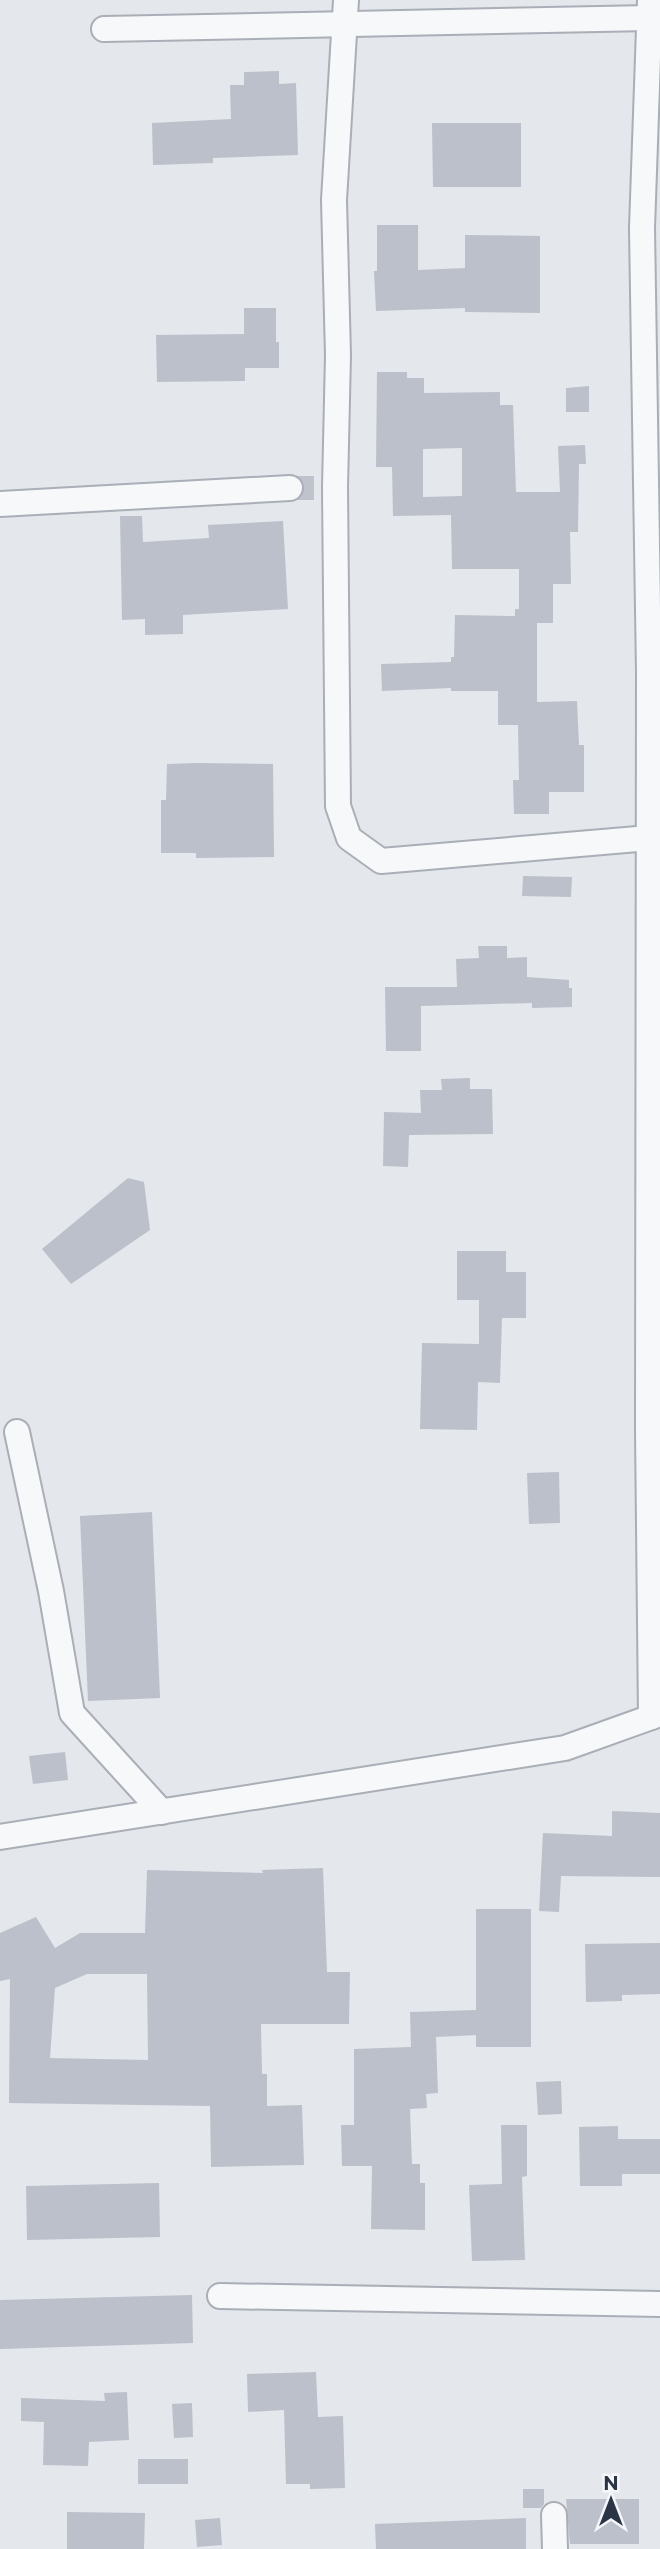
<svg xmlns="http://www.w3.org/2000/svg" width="660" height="2549" font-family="Montserrat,sans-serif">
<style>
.building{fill:#bbc0ca;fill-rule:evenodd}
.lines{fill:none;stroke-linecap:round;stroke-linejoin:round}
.minor-tunnel{stroke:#bfc3cb;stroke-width:24;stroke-dasharray:24 12;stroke-linecap:butt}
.minor-casing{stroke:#a9aeb7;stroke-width:28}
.minor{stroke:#f7f8fa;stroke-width:24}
</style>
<rect width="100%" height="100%" fill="#e4e7ec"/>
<g class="building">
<polygon points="279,71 279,84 296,83 298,155 213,158 213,163 153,165 152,123 231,119 230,85 244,85 244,72"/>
<polygon points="432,123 521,123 521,187 433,187"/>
<polygon points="377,225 418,225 418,270 465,268 465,235 540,236 540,313 465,312 465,308 376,311 374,271 377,271"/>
<polygon points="244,308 276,308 276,342 279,342 279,368 245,368 245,381 157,382 156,335 244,334"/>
<path d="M377,372h30v6h17v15l76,-1v13h13l3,87h44l-2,-46 27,-1 1,19h-7l-1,68h-8l1,52h-18v39h-16v79l40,-1 2,44h5v47h-35v22h-35l-1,-34h6l-1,-55h-20v-34h-47v-3l-69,3 -1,-27 70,-2v-5h3l1,-42 60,1v-7h4v-40h-67l-1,-54 -58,1 -1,-49h-16zM462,448v48l-39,1v-48z"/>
<polygon points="589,386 589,412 566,412 566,388"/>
<polygon points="120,516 142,516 143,542 209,538 208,525 283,521 288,609 183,615 183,634 145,635 145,619 122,620"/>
<polygon points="196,763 273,764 274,857 196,858 196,853 161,853 161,800 166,800 167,764"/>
<polygon points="523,876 572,877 571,897 522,896"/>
<polygon points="478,946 507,946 507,958 527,957 527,977 569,980 569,988 572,988 572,1007 532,1008 532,1003 421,1006 421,1051 386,1051 385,987 457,987 456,959 479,958"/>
<polygon points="470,1078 470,1089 492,1089 493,1134 409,1135 408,1167 383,1166 384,1112 421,1113 420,1090 442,1090 441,1079"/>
<polygon points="128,1178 144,1182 150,1230 71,1284 42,1249"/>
<polygon points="457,1251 506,1251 506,1272 526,1272 526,1318 502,1318 500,1383 478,1382 477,1430 420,1429 422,1343 479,1344 479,1300 457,1300"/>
<polygon points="559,1472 560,1523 529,1524 527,1473"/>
<polygon points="152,1512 160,1698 88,1701 80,1516"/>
<polygon points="65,1752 68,1780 33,1784 29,1756"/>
<polygon points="612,1811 660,1813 660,1877 561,1876 559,1912 539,1911 543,1833 612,1836"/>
<path d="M323,1868l4,104h23l-1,52h-88l1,50h5v32l35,-1 2,60 -93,2 -1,-61 -201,-3 1,-124 -10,2v-48l36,-16 19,31 25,-15h65l2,-63 116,3 -1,-3zM87,1974h60l1,86 -98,-2 5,-70z"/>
<polygon points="476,1909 531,1909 531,2047 476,2047 476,2035 436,2037 438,2093 426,2094 427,2108 410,2109 412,2164 420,2164 420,2183 425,2183 425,2230 371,2229 372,2166 342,2166 341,2125 354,2125 354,2049 411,2047 410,2012 476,2010"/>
<polygon points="660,1943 660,1994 622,1995 622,2001 586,2002 585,1944"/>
<polygon points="561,2081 562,2114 538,2115 536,2082"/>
<polygon points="501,2125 527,2125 527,2176 522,2177 525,2260 472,2261 469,2185 502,2184"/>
<polygon points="618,2126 618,2139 660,2139 660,2174 622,2174 622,2186 580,2186 579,2127"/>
<polygon points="159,2183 160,2237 27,2240 26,2186"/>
<polygon points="192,2295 193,2343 0,2349 0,2300"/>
<polygon points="316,2372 318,2417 343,2416 345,2488 310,2489 310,2484 286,2484 284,2410 248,2412 247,2374"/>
<polygon points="127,2392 129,2440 89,2442 88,2466 43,2465 44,2422 21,2421 21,2398 105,2401 104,2393"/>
<polygon points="192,2403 193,2437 174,2438 172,2404"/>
<rect x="138" y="2459" width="50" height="25"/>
<polygon points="523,2489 544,2489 544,2504 541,2508 523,2508"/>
<polygon points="566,2499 639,2499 639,2544 570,2544"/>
<polygon points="67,2512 145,2513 144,2549 67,2549"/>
<polygon points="220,2518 222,2545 197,2547 195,2520"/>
<polygon points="526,2518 526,2549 376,2549 375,2524"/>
</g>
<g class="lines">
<polyline class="minor-tunnel" points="290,488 316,488"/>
<defs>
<g id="minor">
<polyline points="346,0 334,200 338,355 335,487 338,806 349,838 381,861 649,838"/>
<polyline points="650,0 642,228 649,672 648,1430 651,1717"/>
<polyline points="104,29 650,18"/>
<polyline points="0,504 290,488"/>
<polyline points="17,1432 51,1591 72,1713 162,1812"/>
<polyline points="0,1837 565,1748 660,1714"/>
<polyline points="220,2296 660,2304"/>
<polyline points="554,2515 555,2549"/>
</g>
</defs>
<use href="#minor" class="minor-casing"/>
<use href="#minor" class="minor"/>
</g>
<g transform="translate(611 2500)" stroke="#f4f6f9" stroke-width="5" paint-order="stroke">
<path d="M0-5L12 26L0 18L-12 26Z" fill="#2b3445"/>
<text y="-10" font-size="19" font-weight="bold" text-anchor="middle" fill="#2b3445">N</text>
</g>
</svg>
